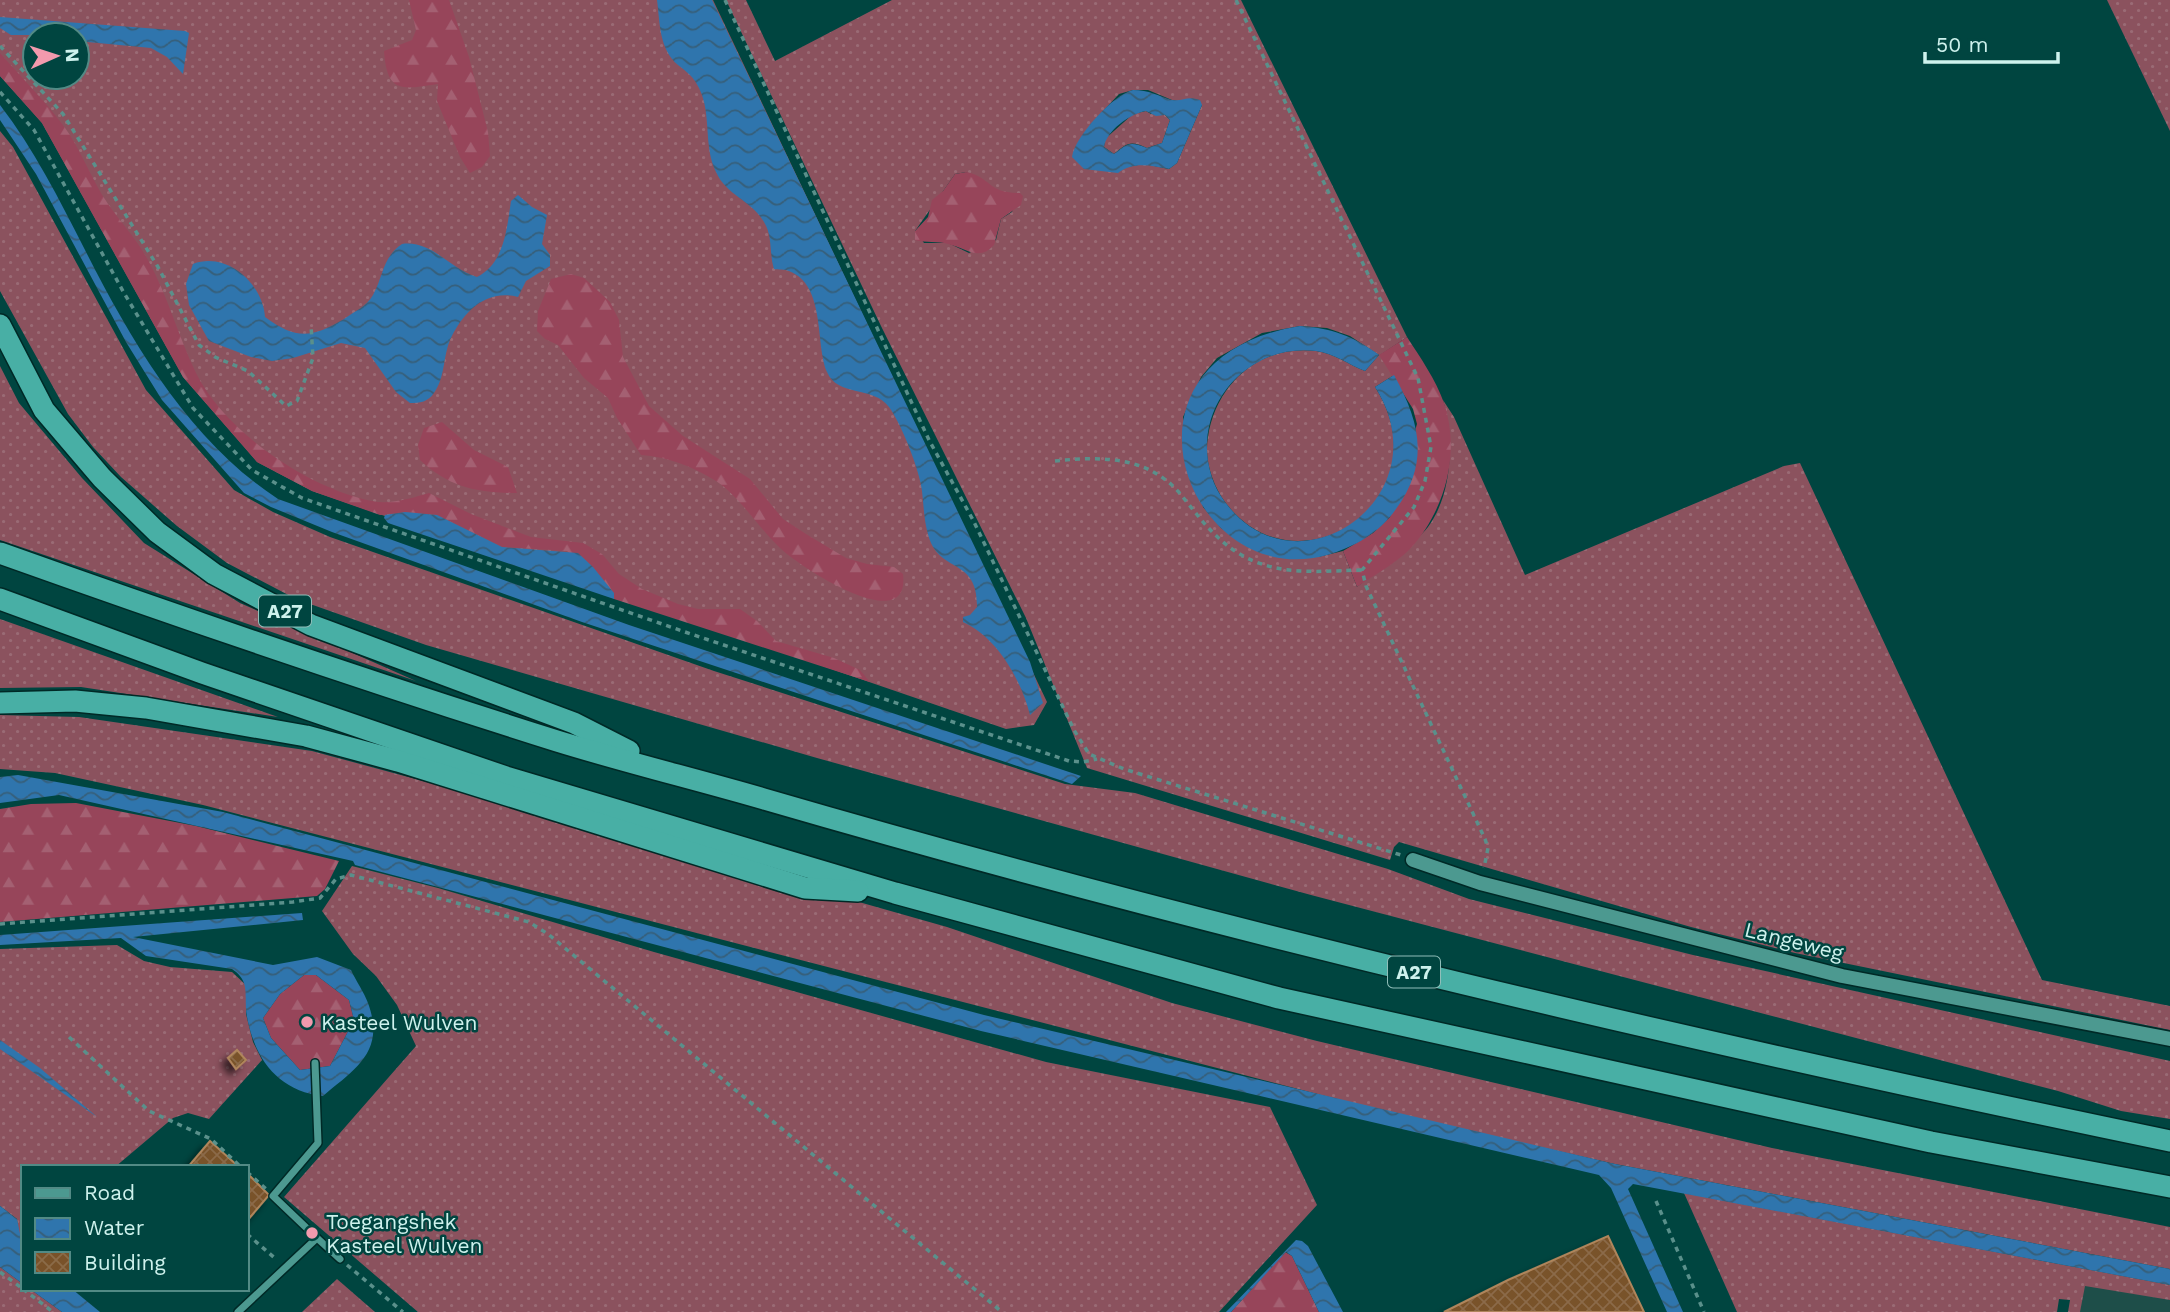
<svg xmlns="http://www.w3.org/2000/svg" width="2170" height="1312" font-family="'Work Sans',sans-serif">
<style>
.built{fill:#1e4e49}
.grass{fill:url(#grass-dots);fill-rule:evenodd}
.forest{fill:url(#forest-firs)}
.water{fill:url(#water-waves);fill-rule:evenodd}
.building{fill:url(#building-cross-hatch);stroke:#af855b;stroke-width:2;filter:url(#shadow)}
.lines{fill:none;stroke-linecap:round;stroke-linejoin:round}
.lane-casing{stroke:#002926;stroke-width:10}
.street-casing{stroke:#002926;stroke-width:17}
.highway-casing{stroke:#002926;stroke-width:24}
.path{stroke:#5a908b;stroke-width:3.5;stroke-dasharray:5 5;stroke-linecap:butt}
.lane{stroke:#4c9990;stroke-width:7}
.street{stroke:#4c9990;stroke-width:14}
.highway{stroke:#48afa5;stroke-width:21}
.poi-dot{fill:#f29aad;stroke:#004540;stroke-width:2.5}
.labels{text-anchor:middle;dominant-baseline:central;stroke-width:5;stroke-linejoin:round;paint-order:stroke}
.shield{fill:#004540;stroke:#90beb9;stroke-width:2}
.shield-label{font-size:19px;font-weight:bold;fill:#cef2ed}
.street-label{font-size:21px;fill:#cef2ed;stroke:#004540}
.poi-label{font-size:21px;fill:#cef2ed;stroke:#004540;text-anchor:start}
</style>
<defs>
<pattern id="grass-dots" width="8" height="8" patternUnits="userSpaceOnUse" patternTransform="scale(1.75)"><rect width="8" height="8" fill="#8b525e"/><path d="M2 2h.1M6 6h.1" fill="none" stroke="#9a6b75" stroke-width="1.8" stroke-linecap="round"/></pattern>
<pattern id="forest-firs" width="22" height="20" patternUnits="userSpaceOnUse" patternTransform="scale(1.75)"><rect width="22" height="20" fill="#97455a"/><path d="M5 1l3.5 6h-7zM16 11l3.5 6h-7z" fill="#a46072"/></pattern>
<pattern id="water-waves" width="16" height="10" patternUnits="userSpaceOnUse" patternTransform="scale(1.75)"><rect width="16" height="10" fill="#2f75ad"/><path d="M0 5q4-4 8 0t8 0" fill="none" stroke="#365f7a"/></pattern>
<pattern id="building-cross-hatch" width="8" height="8" patternUnits="userSpaceOnUse" patternTransform="scale(1.75)"><rect width="8" height="8" fill="#795229"/><path d="M0 0l8 8M0 8l8-8" fill="none" stroke="#8b6b48"/></pattern>
<filter id="shadow"><feDropShadow dx="-6" dy="6" stdDeviation="3.5" flood-color="#0009"/></filter>
</defs>
<rect width="100%" height="100%" fill="#004540"/>
<polygon class="built" points="2077,1262 2170,1278 2170,1312 2069,1312"/>
<g class="grass">
<path d="M0,0h713l334,702 -13,23 -28,4 -694,-238 -55,-29 -74,-85 -141,-254 -42,-47zM35,35h42v42h-42z"/>
<path d="M726,0h20l29,61 117,-61h349l166,337 -27,18 14,20 -19,12c72,113 -79,211 -150,115 -13,-18 -21,-43 -17,-65 8,-54 53,-93 108,-86 18,2 33,14 49,20l14,-16 -29,-19 -23,-8 -27,-2 -38,7 -45,25 -16,19 -18,40 20,90 18,21 19,14 78,15 25,-6 14,36c19,-16 57,-42 71,-60 25,-34 26,-87 15,-127l11,17 71,158 259,-109 16,-3 242,517 128,26v24l-375,-77 -104,-26 -292,-85 -5,5 -4,13 -303,-92 -61,-150 -145,-292zM1133,90h15l24,10 30,5 -25,58 -8,6 -25,-5 -40,7 -11,-3 -3,-43 29,-31zM966,172l34,21h20l-8,19 -11,7 -5,21 -27,13 -21,-10h-24l-9,-12 40,-57z"/>
<polygon points="2107,0 2170,0 2170,131"/>
<path d="M1146,111l5,3 14,1 5,5 -8,23 -15,5c-17,-8 -20,-5 -33,6l-10,-7 1,-8 28,-25z"/>
<polygon points="0,131 13,147 146,390 234,490 273,512 330,537 714,671 1065,784 1135,793 1388,869 1469,899 1693,955 2170,1061 2170,1119 2121,1111 2058,1091 1311,895 817,758 426,645 296,599 227,563 177,526 121,477 93,447 68,414 0,291"/>
<polygon points="0,366 19,403 82,478 144,543 240,603 416,681 0,540"/>
<polygon points="0,619 278,717 81,687 0,688"/>
<polygon points="0,715 79,717 312,751 627,836 947,927 1172,1003 1317,1041 1772,1148 2170,1227 2170,1269 1615,1164 1391,1113 203,805 55,773 0,769"/>
<polygon points="352,866 438,888 654,952 1046,1062 1270,1107 1317,1205 1219,1312 418,1312 284,1197 416,1046 397,1005 376,976 353,954 322,911"/>
<polygon points="117,945 144,961 170,967 232,972 246,985 246,1014 253,1042 262,1060 209,1119 188,1113 173,1118 115,1167 23,1167 23,1245 20,1247 17,1219 0,1206 0,949"/>
<polygon points="1684,1193 2170,1285 2170,1300 2085,1286 2080,1312 2068,1312 2070,1300 2059,1299 2057,1312 1737,1312"/>
<polygon points="0,1267 23,1284 23,1289 30,1289 62,1312 0,1312"/>
<polygon points="337,1279 375,1312 302,1312"/>
</g>
<g class="forest">
<path d="M409,0h40l20,57 19,75 2,24 -8,11 -12,6 -10,-16 -23,-56 1,-17c-35,5 -51,11 -54,-33l28,-11 4,-10z"/>
<path d="M0,53c21,24 44,47 63,72 18,24 28,54 45,79 14,20 28,34 40,56 20,36 30,76 48,113 29,59 112,115 176,128 18,4 40,-3 57,-8l42,21 60,23 52,6 19,11 17,20 23,15 36,15 20,5h42l17,12 19,20 58,17 26,12 10,12 -256,-83 -9,-16 -38,-32 -65,-4 -65,-32 -32,-3 -25,3 -68,-24 -55,-29 -74,-85 -141,-254 -42,-47z"/>
<path d="M966,172c26,5 20,21 54,21l3,3 -2,9 -20,14 -7,26c-15,17 -28,3 -46,-1 -10,-3 -22,-1 -33,-4v-9l13,-14 4,-17 11,-9 12,-17z"/>
<path d="M571,274l13,4 26,24 9,18 4,37 26,49 34,30 67,43 33,40 23,15 40,24 21,6 27,3 9,7c8,66 -105,-8 -124,-27 -22,-21 -38,-49 -63,-66 -24,-15 -48,-24 -75,-26l-24,-37 -9,-20 -24,-20 -26,-33 -13,-6 -8,-8 1,-20 13,-32z"/>
<path d="M1407,337c13,20 29,43 37,66 17,50 1,108 -34,146 -15,15 -36,26 -53,38l-14,-36 30,-18 17,-16 27,-93 -4,-15 -34,-54z"/>
<path d="M442,422l32,28 34,17 9,26c-40,0 -68,-6 -97,-33l-2,-15 6,-17z"/>
<polygon points="76,803 196,826 339,861 325,889 317,896 0,922 0,809 31,804"/>
<polygon points="304,975 316,975 349,1000 354,1020 330,1066 300,1070 271,1038 263,1018 280,994"/>
<polygon points="1285,1252 1292,1256 1319,1312 1231,1312"/>
</g>
<g class="water">
<path d="M657,0h55l318,662 13,41 -13,12c-9,-35 -32,-77 -67,-93v-5l7,-2 7,-8c1,-47 -33,-35 -46,-64 -7,-17 -7,-35 -9,-52 -2,-20 -21,-68 -33,-84 -15,-21 -52,-10 -62,-35 -12,-28 -1,-87 -38,-101 -4,-2 -11,-1 -15,-2 -5,-15 -1,-33 -10,-47 -12,-21 -38,-27 -48,-50 -13,-27 -4,-58 -17,-84 -6,-12 -11,-15 -21,-23 -19,-16 -18,-42 -21,-65z"/>
<polygon points="0,17 185,31 189,33 183,74 167,57 151,48 77,41 77,35 11,35 0,28"/>
<path d="M1133,90c16,0 25,6 39,10 11,2 15,-5 28,0l2,5 -25,58 -8,6c-18,-3 -35,-8 -51,4l-34,-4 -12,-12c3,-21 42,-63 61,-67zM1146,111l10,5 9,-1 5,5 -8,23 -15,5c-17,-7 -20,-5 -33,6l-10,-7c2,-16 27,-34 42,-36z"/>
<path d="M0,105c34,44 59,94 84,143 47,93 105,193 194,251l351,126 452,151 -9,8 -490,-162 -250,-90 -61,-25 -27,-14 -82,-93 -36,-58 -90,-168 -36,-54z"/>
<path d="M518,195l14,12 15,8 -5,29 8,11v11l-24,15 -8,16c-32,-9 -56,16 -68,43 -7,17 -5,38 -16,53 -6,9 -14,10 -24,10l-14,-11 -31,-44 -24,-5 -48,15 -21,3 -21,-4 -42,-16 -20,-36 -3,-21 7,-20c34,-13 70,20 72,53 31,23 47,21 79,2 11,-8 22,-12 29,-24 11,-20 9,-37 29,-51 30,-4 48,25 75,33 28,-14 30,-50 34,-76z"/>
<path d="M1300,326c31,2 54,10 79,29l-14,16c-16,-6 -31,-18 -49,-20 -55,-7 -106,35 -109,91 -1,21 5,43 18,60 72,98 220,-6 150,-115l19,-12c26,47 36,87 2,134 -17,24 -41,38 -69,46 -138,39 -230,-196 -27,-229z"/>
<polygon points="405,512 437,515 502,547 578,553 593,567 614,593 614,599 388,523 384,518 385,515"/>
<polygon points="18,775 223,812 984,1015 1615,1164 2170,1269 2170,1285 1633,1184 1628,1189 1683,1312 1667,1312 1611,1188 1599,1175 981,1031 355,865 353,861 59,795 0,803 0,777"/>
<path d="M302,913l1,7 -170,17 140,28 44,-8 34,13c5,11 13,22 17,33 18,49 -13,66 -45,93 -44,-5 -68,-36 -76,-79 -4,-20 5,-35 -15,-48l-86,-13 -25,-18 -121,7v-10zM304,975h12l33,25 5,20 -24,46 -30,4 -29,-32 -8,-20 17,-24z"/>
<polygon points="0,1040 40,1068 97,1117 0,1049"/>
<polygon points="0,1206 17,1219 23,1249 23,1284 0,1267"/>
<polygon points="1296,1240 1302,1241 1308,1246 1343,1312 1319,1312 1292,1256 1286,1252 1231,1312 1226,1312"/>
<polygon points="30,1289 72,1289 100,1312 62,1312"/>
</g>
<g class="building">
<polygon points="237,1050 246,1060 236,1069 228,1058"/>
<polygon points="210,1141 239,1167 188,1167"/>
<polygon points="247,1173 269,1195 247,1221"/>
<polygon points="1608,1236 1644,1312 1444,1312 1508,1280"/>
</g>
<g class="lines">
<defs>
<g id="lane">
<polyline points="315,1063 318,1143 273,1196 317,1238"/>
<polyline points="238,1312 317,1238 340,1259"/>
</g>
<polyline id="street" points="1413,860 1480,883 1842,976 2170,1039"/>
<g id="highway">
<polyline points="0,325 44,410 102,478 157,532 214,574 311,625 574,723 629,751"/>
<path d="M0,553c185,66 370,129 557,188 68,21 138,38 207,58 464,135 933,244 1406,342"/>
<polyline points="0,599 202,673 506,777 895,893 1279,998 1931,1142 2170,1187"/>
<polyline points="0,703 75,701 146,708 306,736 398,761 805,888 858,891"/>
</g>
</defs>
<use href="#lane" class="lane-casing"/>
<use href="#street" class="street-casing"/>
<use href="#highway" class="highway-casing"/>
<g class="path">
<polyline points="725,0 929,440 973,520 1074,730 1089,754 1124,769 1401,855"/>
<polyline points="1236,0 1418,378 1431,447 1425,481 1414,507 1362,570 1366,586 1485,839 1488,848 1484,868"/>
<polyline points="0,46 63,114 158,267 199,345 215,357 248,371 286,406 297,401 313,358 311,325"/>
<polyline points="0,92 34,130 124,293 193,408 252,470 302,498 685,632 1069,761 1083,762 1097,759"/>
<path d="M1055,461c47,-5 95,-5 127,35 17,21 32,42 56,57 39,24 81,18 124,17"/>
<polyline points="0,924 293,902 320,898 336,879 351,875 529,922 548,934 1002,1312"/>
<polyline points="69,1037 149,1111 211,1139 241,1167"/>
<polyline points="247,1172 266,1189"/>
<polyline points="1656,1201 1704,1312"/>
<polyline points="247,1234 277,1260"/>
<polyline points="347,1265 403,1312"/>
<polyline points="0,1272 23,1289"/>
<polyline points="23,1289 53,1312"/>
</g>
<use href="#lane" class="lane"/>
<use href="#street" class="street"/>
<use href="#highway" class="highway"/>
</g>
<g class="poi-dot">
<circle cx="307" cy="1022" r="7"/>
<circle cx="312" cy="1233" r="7"/>
</g>
<g class="labels">
<g class="shield">
<rect x="259" y="595.5" width="52" height="31" rx="5"/>
<rect x="1388" y="956.5" width="52" height="31" rx="5"/>
</g>
<g class="shield-label">
<text x="285" y="611">A27</text>
<text x="1414" y="972">A27</text>
</g>
<g class="street-label">
<text transform="translate(1794 941) rotate(14)">Langeweg</text>
</g>
<g class="poi-label">
<text x="321" y="1022">Kasteel Wulven</text>
<text x="326" y="1221">Toegangshek<tspan x="326" dy="24">Kasteel Wulven</tspan></text>
</g>
</g>
<rect x="21" y="1165" width="228" height="126" fill="#004540" stroke="#528a85" stroke-width="2"/>
<rect x="35" y="1188" width="35" height="10" fill="#4c9990" stroke="#528a85" stroke-width="2"/>
<text x="84" y="1200" font-size="21" fill="#cef2ed">Road</text>
<rect x="35" y="1218" width="35" height="21" fill="url(#water-waves)" stroke="#528a85" stroke-width="2"/>
<text x="84" y="1235" font-size="21" fill="#cef2ed">Water</text>
<rect x="35" y="1252" width="35" height="21" fill="url(#building-cross-hatch)" stroke="#528a85" stroke-width="2"/>
<text x="84" y="1270" font-size="21" fill="#cef2ed">Building</text>
<g transform="translate(56 56) rotate(87)"><circle r="33" fill="#004540" stroke="#528a85" stroke-width="2"/>
<path d="M0-5L12 26L0 18L-12 26Z" fill="#f29aad"/>
<text y="-10" font-size="19" font-weight="bold" text-anchor="middle" fill="#cef2ed">N</text>
</g>
<path d="M1925 52v10h133v-10" fill="none" stroke="#cef2ed" stroke-width="3.5"/>
<text x="1936" y="52" font-size="21" fill="#cef2ed" stroke="#004540" stroke-width="5" paint-order="stroke">50 m</text>
</svg>
